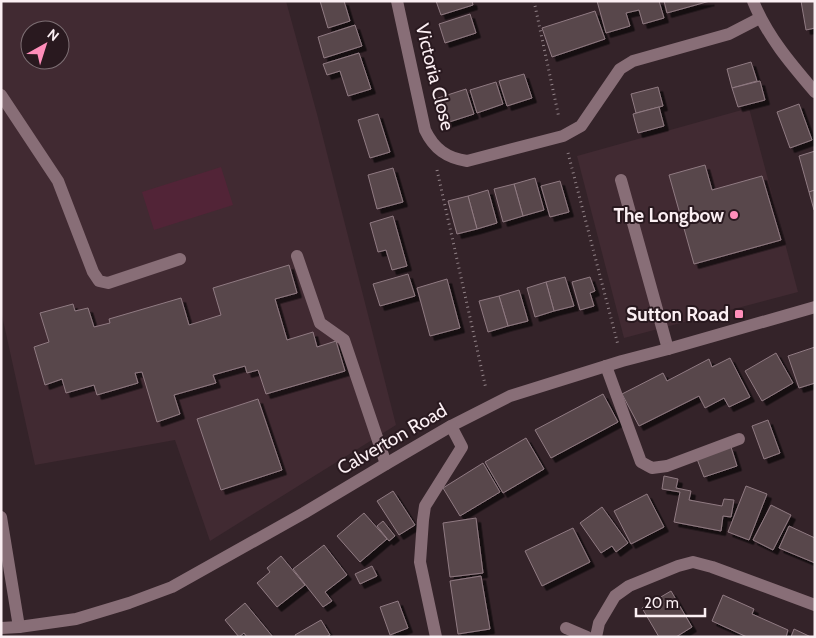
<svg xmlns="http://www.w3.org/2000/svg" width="816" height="638" font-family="Cabin,sans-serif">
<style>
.built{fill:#412a32;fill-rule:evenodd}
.green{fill:#522437}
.building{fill:#58464c;stroke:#907b82;filter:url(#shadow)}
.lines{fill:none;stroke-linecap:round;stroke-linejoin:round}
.path{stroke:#928388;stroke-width:3;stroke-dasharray:1 4;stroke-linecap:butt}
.minor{stroke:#886e77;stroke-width:12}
.poi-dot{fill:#ff8eba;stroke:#29191f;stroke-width:2}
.labels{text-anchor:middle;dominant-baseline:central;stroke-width:4;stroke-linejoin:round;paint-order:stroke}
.street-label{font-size:19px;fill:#fbeff3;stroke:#29191f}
.poi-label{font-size:19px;font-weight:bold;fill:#fbeff3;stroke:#29191f;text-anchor:end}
</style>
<defs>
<filter id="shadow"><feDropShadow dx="4.5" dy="4.5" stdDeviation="0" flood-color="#0009"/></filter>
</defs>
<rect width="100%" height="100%" fill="#342329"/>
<g class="built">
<path d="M1,1h285l31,113 79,311 -186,116 -35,-101 -140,25 -34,-154zM30,30h30v30h-30z"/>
<polygon points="749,108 798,292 624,338 577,156"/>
</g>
<polygon class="green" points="221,167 233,205 154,230 142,192"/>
<g class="building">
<polygon points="320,1 344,1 350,21 328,28"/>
<polygon points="436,1 472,1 473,5 441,15"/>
<polygon points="597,1 659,1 664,18 643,24 639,10 626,13 630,26 606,33"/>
<polygon points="664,1 710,1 667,13"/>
<polygon points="801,1 815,1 815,28 806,30"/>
<polygon points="595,11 605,39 552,57 542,28"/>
<polygon points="470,14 476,33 445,43 439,24"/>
<polygon points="355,25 362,46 324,58 318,37"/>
<polygon points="359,53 371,89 348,96 340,71 327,75 323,64"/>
<polygon points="751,62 757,81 732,88 727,69"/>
<polygon points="524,74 532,98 507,106 499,81"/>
<polygon points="760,81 765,100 738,107 732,88"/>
<polygon points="496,82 503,104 477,113 470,90"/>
<polygon points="658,87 663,106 636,113 631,94"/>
<polygon points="466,89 474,114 443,124 435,99"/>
<polygon points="799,104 812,140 790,148 777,112"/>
<polygon points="659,107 664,126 638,133 633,114"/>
<polygon points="378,114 390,152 370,158 358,120"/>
<polygon points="815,151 815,190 809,192 799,156"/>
<polygon points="705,165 712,190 762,176 781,240 694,264 669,175"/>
<polygon points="393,168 403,202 377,209 368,175"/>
<polygon points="535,178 544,210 523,216 514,184"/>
<polygon points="560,181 569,212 550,217 541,186"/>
<polygon points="514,184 523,216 503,222 494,189"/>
<polygon points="488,190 497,223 477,229 468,196"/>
<polygon points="815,190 815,210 814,210 809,192"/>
<polygon points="468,196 477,229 457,234 448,201"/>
<polygon points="393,216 407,266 392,270 386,250 378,252 370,223"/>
<polygon points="289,265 297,293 275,299 287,340 313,332 317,347 336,341 345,371 266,394 258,370 247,373 245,366 213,375 216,383 174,395 180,414 157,422 142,372 135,373 138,383 97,395 94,385 66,393 62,379 45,385 34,347 49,342 40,313 73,304 75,311 88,308 94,327 110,323 109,319 181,298 189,325 221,315 213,288"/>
<polygon points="408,274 415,296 380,306 373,284"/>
<polygon points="565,277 574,306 554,311 546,282"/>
<polygon points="590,277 595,291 590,293 594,306 580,310 572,282"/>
<polygon points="447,279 460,328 430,336 417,288"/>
<polygon points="546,282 554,311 535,317 527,288"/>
<polygon points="519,290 528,321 508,326 499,296"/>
<polygon points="499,296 508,326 488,332 479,301"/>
<polygon points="815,347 815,383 799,388 788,356"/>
<polygon points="776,353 793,383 762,401 745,371"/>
<polygon points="730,358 750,397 729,407 724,398 705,408 699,396 639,426 622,394 663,373 667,381 709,359 712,367"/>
<polygon points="603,394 618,422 551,458 535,430"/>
<polygon points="258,399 282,470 221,490 197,419"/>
<polygon points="768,420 780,453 764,459 752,426"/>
<polygon points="526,438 544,469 503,493 485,462"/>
<polygon points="731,447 737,466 704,477 697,459"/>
<polygon points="483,463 500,492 460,516 443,488"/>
<polygon points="664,476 678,479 676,488 691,491 689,500 722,506 724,499 734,500 731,517 723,516 721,531 674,522 680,492 662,489"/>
<polygon points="746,486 767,494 749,540 728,532"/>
<polygon points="393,491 415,525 399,535 377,501"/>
<polygon points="647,494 664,527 631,544 614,511"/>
<polygon points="771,505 791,515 773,550 753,540"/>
<polygon points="602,507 628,543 616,552 612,546 601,553 580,523"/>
<polygon points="364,513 387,539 360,562 337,536"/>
<polygon points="476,518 483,573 450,577 443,523"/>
<polygon points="383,521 395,536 389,541 377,526"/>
<polygon points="789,526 815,538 815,563 779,548"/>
<polygon points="573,528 590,562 542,586 525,551"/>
<polygon points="324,545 347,575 325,592 332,601 323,607 293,569"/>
<polygon points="281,556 305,585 277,607 257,583 270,572 267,568"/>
<polygon points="372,566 377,576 360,584 355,574"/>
<polygon points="481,576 490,629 458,634 450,581"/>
<polygon points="671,591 692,627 676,637 659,637 642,608"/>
<polygon points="723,595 754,609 752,614 788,630 786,637 747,637 712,621"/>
<polygon points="398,601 408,628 390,635 380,607"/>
<polygon points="245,603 273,637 247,637 244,633 239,637 225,620"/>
<polygon points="321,620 330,635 326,637 296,637 295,635"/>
<polygon points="794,629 811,637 791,637"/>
</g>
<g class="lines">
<g class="path">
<polyline points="534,1 559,118"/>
<polyline points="568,153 618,345"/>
<polyline points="437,170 486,389"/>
</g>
<g class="minor">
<path d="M397,1l28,129c9,19 22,28 42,31l96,-25 18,-10 39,-57 13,-8 96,-27 31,-16"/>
<path d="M753,1c14,35 38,63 62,91"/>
<polyline points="1,95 58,181 93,272 99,281 108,283 180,259"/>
<polyline points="621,180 668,349"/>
<polyline points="297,256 320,323 344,340 386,464"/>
<polyline points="606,366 641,462 652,468 667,466 739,439"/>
<polyline points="1,517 19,627"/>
<polyline points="1,628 19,627 76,619 129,603 172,587 304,513 386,464 451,426 510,396 622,361 668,349 815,307"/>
<polyline points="566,628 587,637"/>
<polyline points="436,637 420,562 423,520 425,506 462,447 451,426"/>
<polyline points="596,637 599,623 615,596 629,586 678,566 693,562 712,567 815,605"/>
</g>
</g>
<g class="poi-dot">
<circle cx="734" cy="215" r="5"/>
<rect x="734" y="309" width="10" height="10" rx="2.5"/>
</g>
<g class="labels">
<g class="street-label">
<text transform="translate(435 77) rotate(76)">Victoria Close</text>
<text transform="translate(392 439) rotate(-30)">Calverton Road</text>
</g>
<g class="poi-label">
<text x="724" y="215">The Longbow</text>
<text x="729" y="314">Sutton Road</text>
</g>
</g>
<rect width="816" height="638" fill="none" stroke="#fbeff3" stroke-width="5"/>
<g transform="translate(45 45) rotate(39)"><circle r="24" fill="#29191f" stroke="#7d6f74"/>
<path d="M0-4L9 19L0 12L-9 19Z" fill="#ff8eba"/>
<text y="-8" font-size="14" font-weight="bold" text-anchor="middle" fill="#fbeff3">N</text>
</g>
<path d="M636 608v8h69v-8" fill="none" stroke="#fbeff3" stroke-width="2.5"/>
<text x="644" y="608" font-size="15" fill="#fbeff3" stroke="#29191f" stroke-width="4" paint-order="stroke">20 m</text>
</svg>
